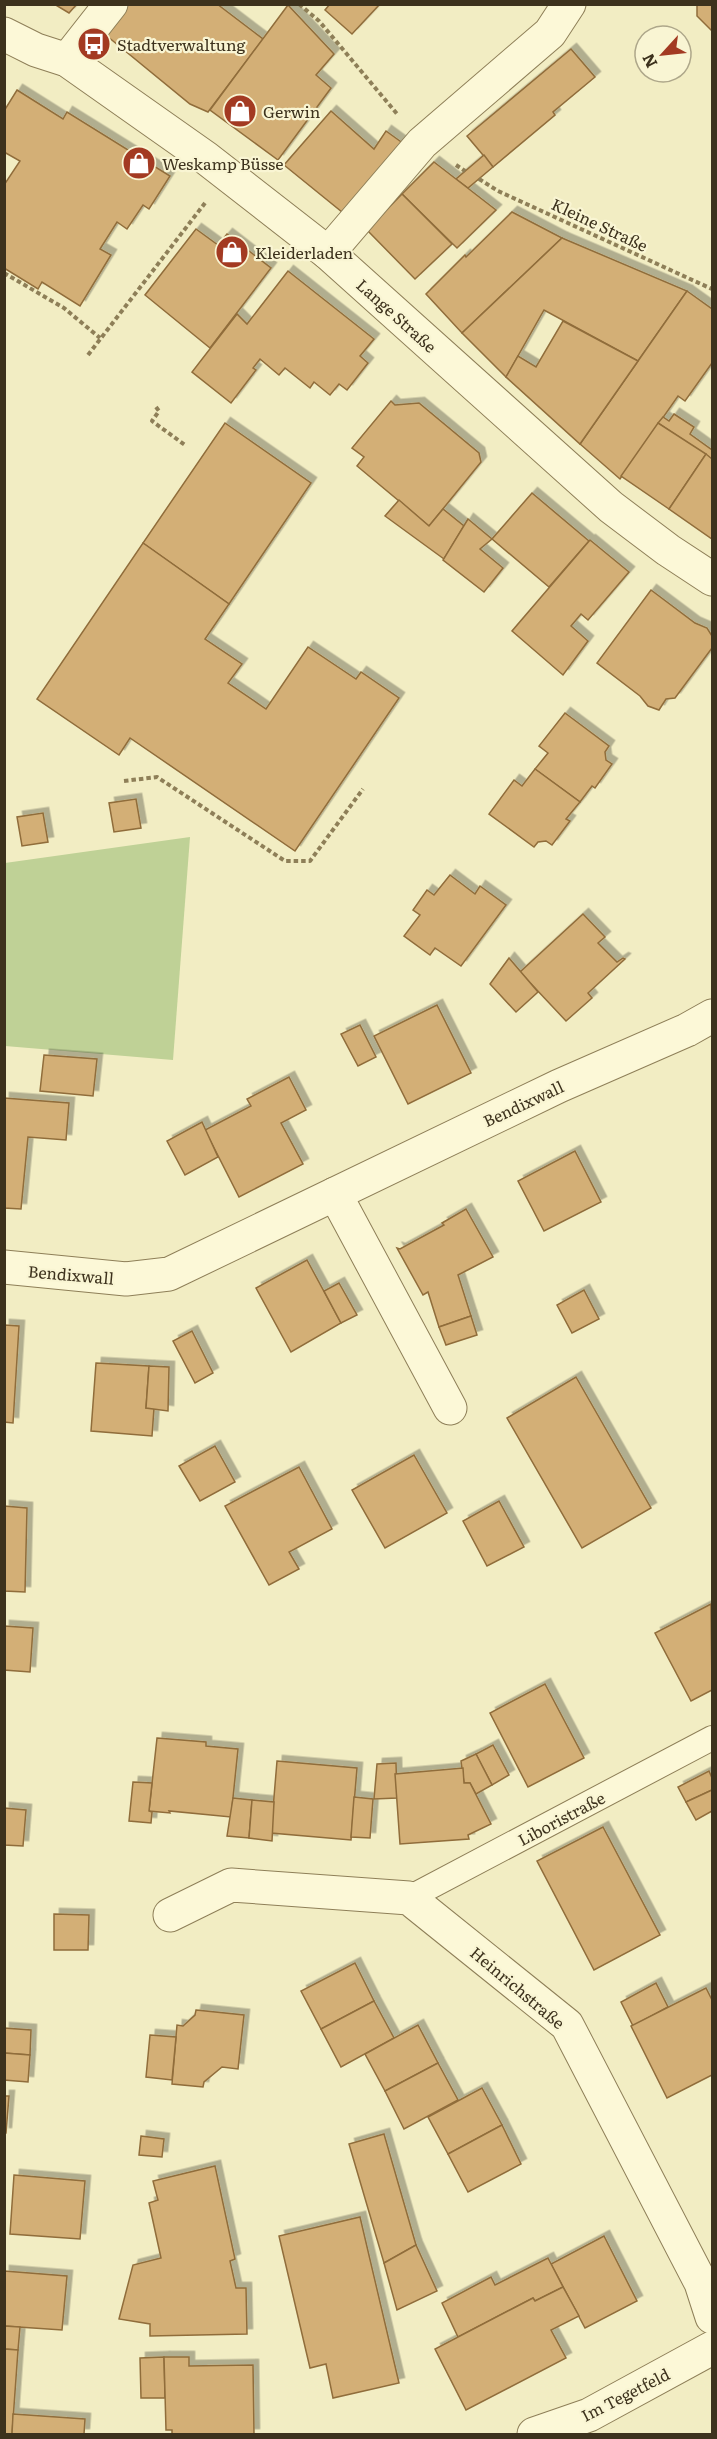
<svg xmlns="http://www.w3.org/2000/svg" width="717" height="2439" font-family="Literata,serif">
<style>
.green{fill:#bfd196}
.building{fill:#d3af76;stroke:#906d3b;stroke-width:1.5;filter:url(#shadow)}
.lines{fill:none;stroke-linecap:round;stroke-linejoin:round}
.service-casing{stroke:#8e7f58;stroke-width:26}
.minor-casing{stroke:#8e7f58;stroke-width:35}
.path{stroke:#8e7f58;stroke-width:4;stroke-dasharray:4.5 3;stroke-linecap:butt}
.service{stroke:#fcf8d7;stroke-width:24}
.minor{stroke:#fcf8d7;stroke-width:33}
.labels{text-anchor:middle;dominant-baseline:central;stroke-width:4.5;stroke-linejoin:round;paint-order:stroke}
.poi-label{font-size:16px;fill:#3d321d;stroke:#f9f5d3;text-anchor:start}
.street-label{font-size:16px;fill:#3d321d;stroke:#f9f5d3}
</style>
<defs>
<filter id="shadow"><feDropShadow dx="5.5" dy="-5.5" stdDeviation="0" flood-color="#0004"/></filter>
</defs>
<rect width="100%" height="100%" fill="#f2edc3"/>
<polygon class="green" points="190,837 173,1060 5,1046 5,863"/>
<g class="building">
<polygon points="54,4 77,4 69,13"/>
<polygon points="125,4 217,4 263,39 208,112 190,104 102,32"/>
<polygon points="330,4 380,4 352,34 325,10"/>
<polygon points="697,4 712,4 712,31 697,16"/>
<polygon points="288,5 334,54 316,75 331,88 278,160 210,110"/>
<polygon points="571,49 595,77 553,112 555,115 493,167 467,136"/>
<polygon points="17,90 63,119 67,112 170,176 149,209 143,205 127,229 117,222 100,249 111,255 80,306 42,282 38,289 4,268 4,185 20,161 4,152 4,111"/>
<polygon points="331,111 374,149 386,131 404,144 342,212 284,165"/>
<polygon points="484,155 493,167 468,188 456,179"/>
<polygon points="434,162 496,210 457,248 402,194"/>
<polygon points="402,194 452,244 415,279 367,230"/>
<polygon points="512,212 562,238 462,333 426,294 465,255 466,257"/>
<polygon points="196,229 218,245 227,234 271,268 210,348 145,295"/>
<polygon points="562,238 687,291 638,361 544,310 506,377 462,333"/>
<polygon points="288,271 374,339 360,356 368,363 347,390 339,384 330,395 314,382 310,388 285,368 279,375 260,359 253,368 256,370 231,403 192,372 237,314 247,324"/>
<polygon points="687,291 712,309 712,363 685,401 678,396 620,479 580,444"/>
<polygon points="563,321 638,361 580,444 506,377 518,356 536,367"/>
<polygon points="391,401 395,405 419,403 479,453 481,462 429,526 357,466 364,457 352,448"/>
<polygon points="674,414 694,427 690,434 712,450 712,459 658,423 663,417 669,421"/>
<polygon points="225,423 311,483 229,604 143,543"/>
<polygon points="658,423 706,454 669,509 621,476"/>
<polygon points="706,454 712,459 712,539 669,509"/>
<polygon points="532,493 589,541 549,587 492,539"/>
<polygon points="399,500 429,526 443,509 464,526 444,559 385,516"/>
<polygon points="468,519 492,539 480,549 503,568 484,592 443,560"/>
<polygon points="590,540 629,572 588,620 581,614 571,626 588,641 563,675 512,631"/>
<polygon points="143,543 229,604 205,639 242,664 228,683 266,709 308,647 356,679 361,672 399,698 295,851 130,738 119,755 37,699"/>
<polygon points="651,590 695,623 707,628 712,636 712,648 675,698 666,699 659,710 648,706 640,696 597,663"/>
<polygon points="565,713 609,746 605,752 606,760 612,764 595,788 592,786 580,802 535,769 548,753 539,746"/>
<polygon points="535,769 580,802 566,819 570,821 552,845 546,841 538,842 534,847 489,814 514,780 522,786"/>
<polygon points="136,799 141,828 114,832 109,803"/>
<polygon points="43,813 48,842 22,846 17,817"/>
<polygon points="450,875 475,894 480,886 506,905 461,966 435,948 430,955 404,936 420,915 413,910 427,890 434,895"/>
<polygon points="583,914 605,937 598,943 617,962 623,958 625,959 588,993 592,998 566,1021 520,972"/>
<polygon points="509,958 538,992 516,1012 490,984"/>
<polygon points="437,1005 471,1073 408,1104 374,1036"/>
<polygon points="360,1025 376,1057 358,1066 341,1034"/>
<polygon points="44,1055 97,1059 93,1096 40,1091"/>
<polygon points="289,1077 306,1110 281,1123 303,1164 239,1197 205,1130 251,1106 247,1099"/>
<polygon points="4,1098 69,1103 66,1140 28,1137 21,1209 4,1208"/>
<polygon points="202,1122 218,1157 185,1175 167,1141"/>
<polygon points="575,1151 601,1202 544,1231 518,1181"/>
<polygon points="466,1209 493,1257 458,1275 471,1316 439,1327 428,1292 423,1295 397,1248 400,1249 444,1225 442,1223"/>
<polygon points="307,1260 341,1323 291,1352 256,1288"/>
<polygon points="339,1283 357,1315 341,1323 324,1291"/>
<polygon points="584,1290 599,1319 572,1333 557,1305"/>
<polygon points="471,1316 477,1335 446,1345 439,1327"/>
<polygon points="4,1325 19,1326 13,1423 4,1422"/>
<polygon points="192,1331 213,1373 195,1383 173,1341"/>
<polygon points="96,1363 149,1366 146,1408 154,1408 152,1436 91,1431"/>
<polygon points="149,1366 169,1367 168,1411 146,1408"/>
<polygon points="576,1377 651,1508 582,1548 507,1418"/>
<polygon points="215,1446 235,1482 200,1501 179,1466"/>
<polygon points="414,1455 447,1513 385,1548 352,1490"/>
<polygon points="299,1467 332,1529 289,1552 299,1569 269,1585 225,1506"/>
<polygon points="499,1501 524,1547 487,1566 463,1521"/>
<polygon points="4,1506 27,1508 25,1592 4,1591"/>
<polygon points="711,1604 712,1690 691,1701 655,1633"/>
<polygon points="4,1626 33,1628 30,1672 4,1670"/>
<polygon points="545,1684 584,1758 528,1787 490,1713"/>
<polygon points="157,1738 206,1742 206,1746 238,1749 231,1817 169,1811 170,1813 149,1811"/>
<polygon points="493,1745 509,1775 492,1785 476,1754"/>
<polygon points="476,1754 492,1785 476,1794 470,1783 464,1783 461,1761"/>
<polygon points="277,1761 357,1768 351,1840 271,1833"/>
<polygon points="396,1763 397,1798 374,1799 377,1764"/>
<polygon points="463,1768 464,1783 470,1783 491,1824 468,1835 469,1839 400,1844 395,1774"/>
<polygon points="709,1771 712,1778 712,1790 686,1802 678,1787"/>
<polygon points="133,1782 152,1783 149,1811 152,1812 151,1823 129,1821"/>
<polygon points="712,1790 712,1811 696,1820 686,1802"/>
<polygon points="354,1797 373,1799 370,1838 351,1837"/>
<polygon points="233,1798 252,1800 249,1838 227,1836"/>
<polygon points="252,1800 274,1802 272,1841 249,1838"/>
<polygon points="4,1808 26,1810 23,1846 4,1845"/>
<polygon points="603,1827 660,1935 594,1970 537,1861"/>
<polygon points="54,1914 89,1915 88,1950 54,1950"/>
<polygon points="355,1963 374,2001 321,2029 301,1991"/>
<polygon points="656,1983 668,2007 633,2026 621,2002"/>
<polygon points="706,1988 712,2000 712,2075 667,2098 631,2026"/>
<polygon points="374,2001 394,2038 341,2067 321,2029"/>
<polygon points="196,2010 244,2015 238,2069 222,2067 204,2082 203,2087 172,2084 177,2025 183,2026 195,2015"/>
<polygon points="418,2025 438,2063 385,2091 365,2054"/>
<polygon points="4,2028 31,2030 30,2055 4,2053"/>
<polygon points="150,2035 176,2037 172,2080 146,2077"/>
<polygon points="4,2053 30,2055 28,2082 4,2080"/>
<polygon points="438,2063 458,2100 404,2129 385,2091"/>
<polygon points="482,2088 502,2125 448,2154 428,2117"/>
<polygon points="4,2096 9,2096 6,2133 4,2133"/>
<polygon points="502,2125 521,2164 468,2192 448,2154"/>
<polygon points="384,2134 416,2245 384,2263 349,2144"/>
<polygon points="141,2136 164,2139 162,2157 139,2155"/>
<polygon points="215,2166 235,2259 230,2261 236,2288 246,2288 247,2334 150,2336 150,2324 119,2319 133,2265 161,2258 149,2203 158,2200 153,2181"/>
<polygon points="14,2175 85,2181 80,2239 10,2234"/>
<polygon points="360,2217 399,2383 333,2398 326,2364 310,2368 279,2236"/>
<polygon points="604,2236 637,2301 585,2328 551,2264"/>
<polygon points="416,2245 437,2291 397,2310 384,2263"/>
<polygon points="548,2258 563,2287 535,2301 533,2298 458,2337 442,2303 491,2277 495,2285"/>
<polygon points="4,2271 67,2276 62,2330 4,2326"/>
<polygon points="563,2287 579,2316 551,2330 566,2358 466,2410 435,2349 533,2298 535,2301"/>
<polygon points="4,2326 20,2327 18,2350 4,2349"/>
<polygon points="4,2349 18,2350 12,2434 4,2434"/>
<polygon points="164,2357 165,2398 141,2398 140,2358"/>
<polygon points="164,2357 189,2357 189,2366 253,2365 254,2434 172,2434 172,2430 166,2430"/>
<polygon points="13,2414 85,2419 84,2434 12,2434"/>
</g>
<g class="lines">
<defs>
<polyline id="service" points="409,1898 712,1738"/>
<g id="minor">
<polyline points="4,34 36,50 67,60 206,158 328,253 611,507 668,550 712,579"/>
<polyline points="67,60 111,4"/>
<polyline points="328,253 422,143 550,33 569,4"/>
<polyline points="335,1194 450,1408"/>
<polyline points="4,1267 126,1279 169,1274 559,1086 687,1030 712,1016"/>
<polyline points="170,1915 231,1885 409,1898 567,2025 701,2283 712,2317"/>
<polyline points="534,2434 589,2415 712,2348"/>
</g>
</defs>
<use href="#service" class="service-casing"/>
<use href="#minor" class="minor-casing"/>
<g class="path">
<polyline points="299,4 319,21 398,115"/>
<polyline points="456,165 465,171"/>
<polyline points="479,179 498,191 712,289"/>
<polyline points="4,273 64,308 100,338"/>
<polyline points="88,355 205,203"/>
<polyline points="156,407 159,411 152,421 185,445"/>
<polyline points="124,781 157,777 285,861 310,861 363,789"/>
</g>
<use href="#service" class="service"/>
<use href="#minor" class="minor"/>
</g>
<defs>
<symbol id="bus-disc" viewBox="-11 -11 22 22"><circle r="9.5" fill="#a33a22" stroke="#f9f5d3"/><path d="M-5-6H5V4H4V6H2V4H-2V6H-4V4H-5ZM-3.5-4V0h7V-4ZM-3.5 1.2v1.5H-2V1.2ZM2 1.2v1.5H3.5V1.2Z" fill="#fff"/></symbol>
<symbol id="shop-disc" viewBox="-11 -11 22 22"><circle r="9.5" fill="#a33a22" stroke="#f9f5d3"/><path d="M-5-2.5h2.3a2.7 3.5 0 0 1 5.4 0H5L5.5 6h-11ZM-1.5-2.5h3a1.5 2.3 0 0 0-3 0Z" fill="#fff"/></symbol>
</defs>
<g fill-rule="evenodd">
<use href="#bus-disc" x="75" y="25" width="38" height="38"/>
<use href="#shop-disc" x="221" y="92" width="38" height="38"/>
<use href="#shop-disc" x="120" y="144" width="38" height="38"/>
<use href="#shop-disc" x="213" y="233" width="38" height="38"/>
</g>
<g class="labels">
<g class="poi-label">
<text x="117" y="44">Stadtverwaltung</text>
<text x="263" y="111">Gerwin</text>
<text x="162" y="163">Weskamp Büsse</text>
<text x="255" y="252">Kleiderladen</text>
</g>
<g class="street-label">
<text transform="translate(600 224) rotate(25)">Kleine Straße</text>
<text transform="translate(397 315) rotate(42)">Lange Straße</text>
<text transform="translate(523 1103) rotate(-25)">Bendixwall</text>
<text transform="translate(71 1274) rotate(5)">Bendixwall</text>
<text transform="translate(561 1818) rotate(-28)">Liboristraße</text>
<text transform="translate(518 1987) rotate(40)">Heinrichstraße</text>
<text transform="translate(625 2394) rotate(-27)">Im Tegetfeld</text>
</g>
</g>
<rect width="717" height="2439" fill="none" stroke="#3d321d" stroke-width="12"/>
<g transform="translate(663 54) rotate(243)"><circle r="28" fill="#f9f5d3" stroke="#aea78a" stroke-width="1.5"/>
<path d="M0-4.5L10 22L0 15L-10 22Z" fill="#a33a22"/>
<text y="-9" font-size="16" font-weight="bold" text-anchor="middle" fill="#3d321d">N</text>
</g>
</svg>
